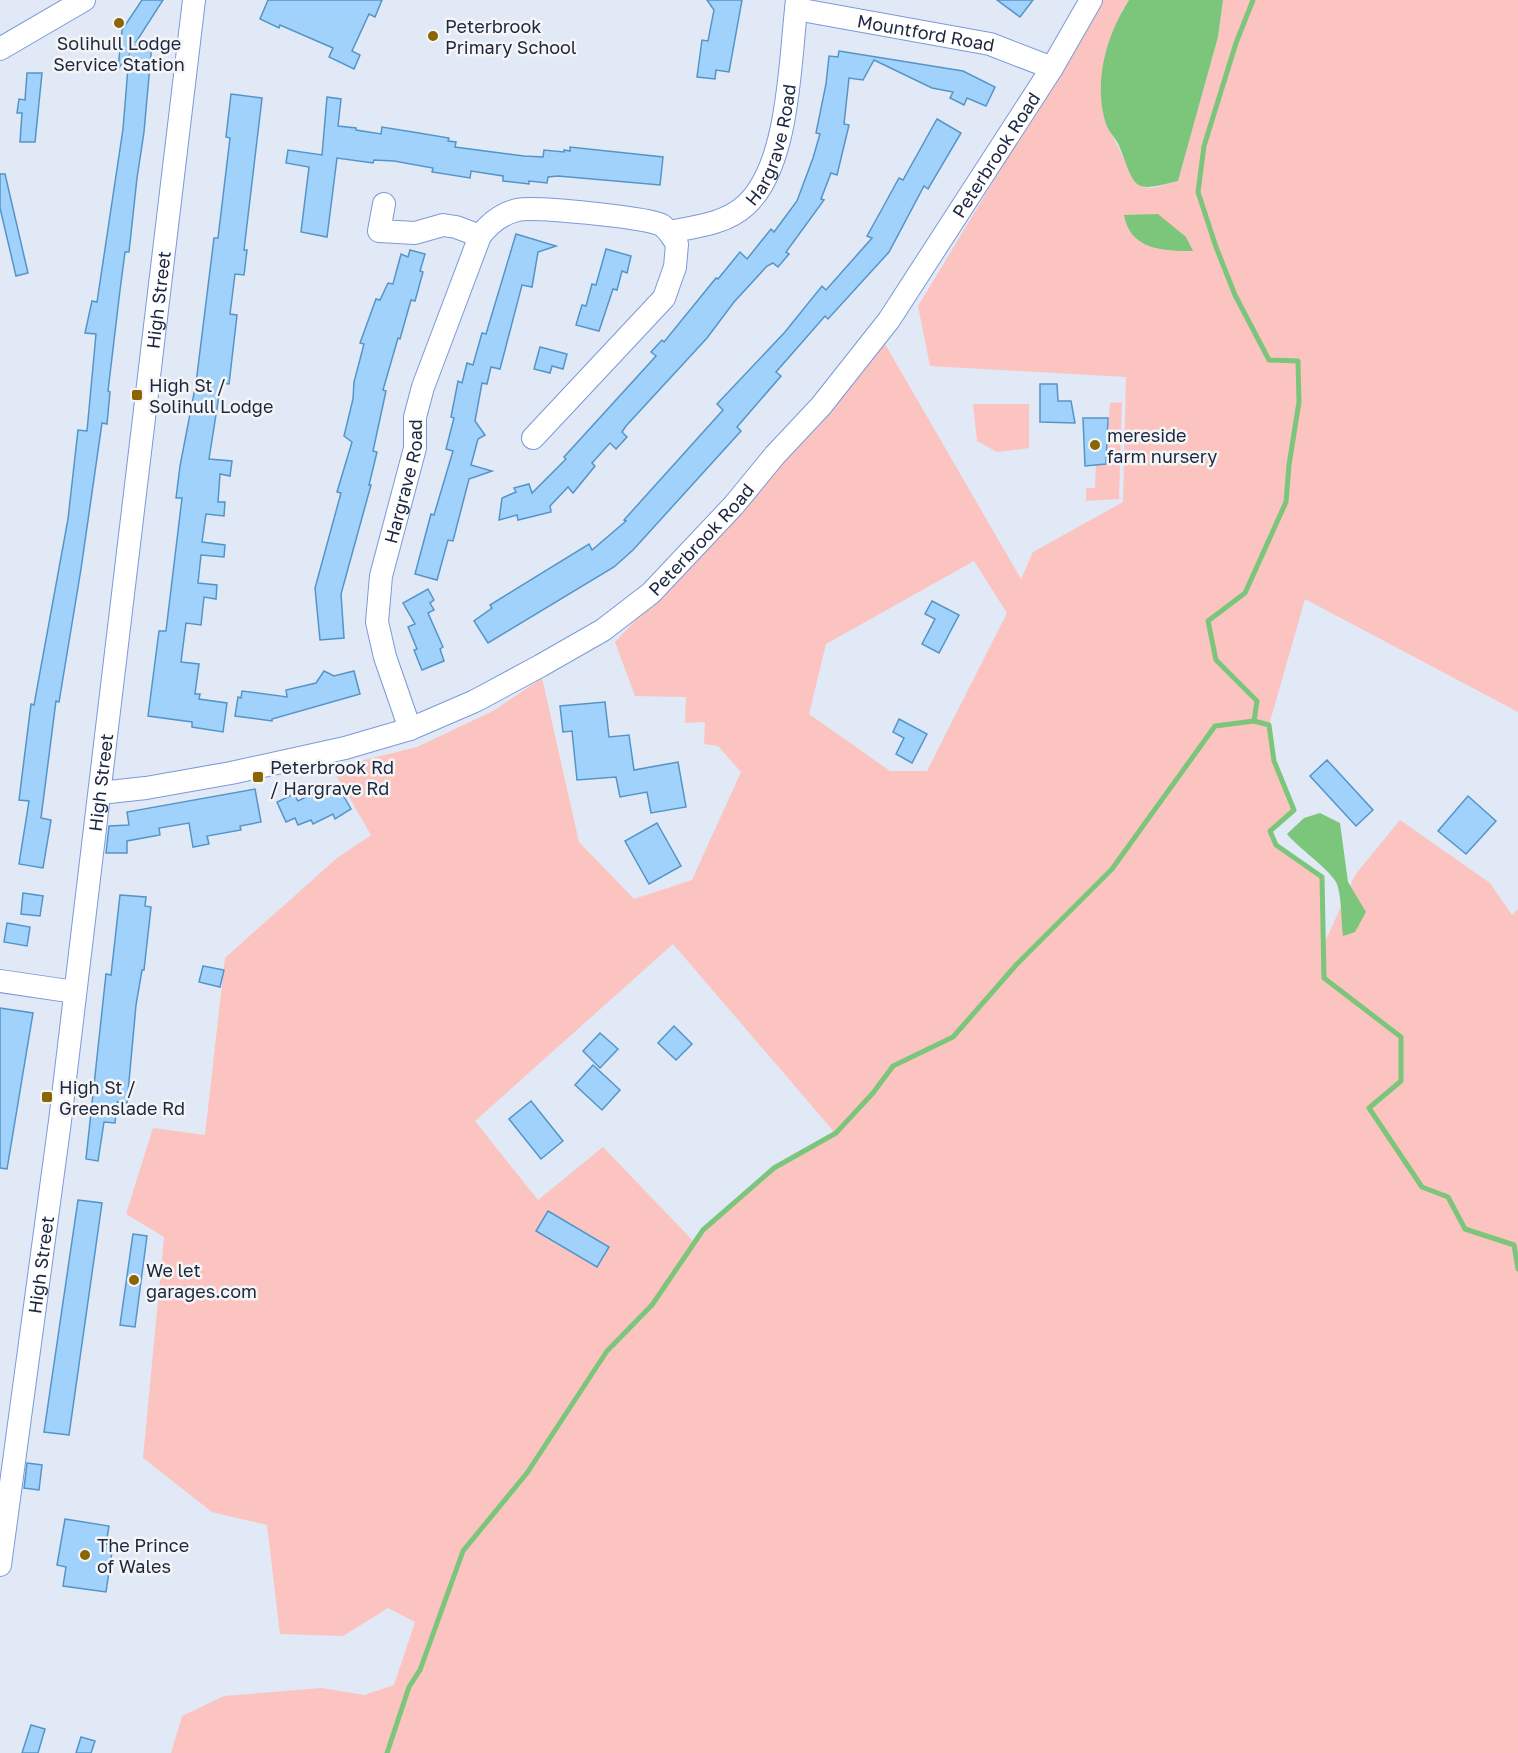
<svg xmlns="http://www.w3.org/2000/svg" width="1518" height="1753" font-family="'Golos Text',sans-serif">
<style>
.green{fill:#fcc4c0;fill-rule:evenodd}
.water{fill:#7cc67c}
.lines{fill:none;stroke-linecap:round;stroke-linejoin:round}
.stream{stroke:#7cc67c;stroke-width:5}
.building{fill:#a1d2fb;stroke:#5495c8;stroke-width:1.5}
.minor-casing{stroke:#7b9ada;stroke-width:24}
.minor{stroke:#fff;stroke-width:22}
.poi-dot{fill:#896503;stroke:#f5f5f5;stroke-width:2}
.labels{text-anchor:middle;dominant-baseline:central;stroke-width:5;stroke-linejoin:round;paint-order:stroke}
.poi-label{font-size:18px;fill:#1b2741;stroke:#f5f5f5;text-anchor:start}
.street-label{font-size:18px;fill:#1b2741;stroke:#f5f5f5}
</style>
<rect width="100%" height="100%" fill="#e1e8f6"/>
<g class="green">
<path d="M1103,0h26l-7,10 -16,115c14,22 19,41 36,62l11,1 25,-7 40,-144 5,-37h295v712l-213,-113 -36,126 5,36 20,49 -24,21 6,14 46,32v72l33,-74 45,-55 90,63 22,32 6,-6v844h-1347l11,-37 42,-20 98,-8 42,7 30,-10 21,-63 -27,-14 -45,28 -63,-2 -13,-109 -55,-13 -69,-54 21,-221 -38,-23 27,-86 52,7 20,-177 112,-100 34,-23 -39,-67 85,-21 76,-36 49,-33 37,164 55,57 58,-19 49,-108 -23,-26 -14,-2 1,-22 -20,1 1,-26 -51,-1 -20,-54 146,-155 124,-143 136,235 12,-27 90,-50 3,-125 -196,-11 -12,-60zM974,561l33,52 -80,158h-37l-81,-57 17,-70zM673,944l162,189 -61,35 -71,62 -8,13 -92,-96 -65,53 -63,-79z"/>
<polygon points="1122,402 1119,499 1086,501 1086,488 1095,488 1096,465 1106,464 1110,403"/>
<polygon points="973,404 1029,404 1029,448 997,452 977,441"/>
</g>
<g class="water">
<path d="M1129,0h94l-5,37 -40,144c-46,12 -42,8 -58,-33 -3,-9 -11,-15 -14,-24 -13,-42 0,-88 23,-124z"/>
<path d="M1158,214l28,23 7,14c-30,0 -63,-1 -69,-36z"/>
<path d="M1320,813l20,10 8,59 18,30 -11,20 -12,4c-2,-16 -1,-37 -6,-52 -6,-14 -39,-36 -50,-50l17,-16z"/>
</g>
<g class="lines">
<g class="stream">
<polyline points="1253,0 1236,43 1204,146 1198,192 1216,247 1235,295 1269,360 1298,361 1299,402 1289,465 1286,502 1245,593 1208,621 1216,660 1257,701 1254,721"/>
<polyline points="387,1753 409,1687 420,1670 463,1551 527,1473 607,1351 652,1305 703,1230 774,1168 836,1133 873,1093 893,1066 953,1037 1017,964 1112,869 1215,726 1254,721 1269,725 1274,761 1294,810 1270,831 1276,845 1322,877 1324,978 1401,1037 1401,1081 1369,1108 1422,1187 1448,1197 1465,1229 1514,1245 1518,1269"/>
</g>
</g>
<g class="building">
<polygon points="142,0 163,0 136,42 152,43 144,132 137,178 129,252 125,252 120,290 108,391 110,392 107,424 102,423 81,569 59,702 56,701 41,818 51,820 43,868 19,864 29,801 19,800 31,704 34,705 68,519 78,430 87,431 96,334 85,333 92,301 97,302 123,129 129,55 118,69 122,30"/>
<polygon points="268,0 382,0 375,17 369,14 352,51 360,55 354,69 329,57 333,48 280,25 279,28 260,19"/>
<polygon points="707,0 742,0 729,72 716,70 715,79 697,77 702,40 708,41 714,10"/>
<polygon points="997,0 1033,0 1020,17"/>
<polygon points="839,51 963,71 995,87 986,106 967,98 964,105 950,98 953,92 932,88 874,60 863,80 849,78 844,124 849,125 837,175 831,173 821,199 824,200 786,252 789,254 778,267 773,263 767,266 734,302 707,338 626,426 622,432 627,437 616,449 610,443 592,463 595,466 573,493 568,487 550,506 551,512 518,520 517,515 499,520 502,498 516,492 514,488 529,484 532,493 566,459 564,457 656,356 651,352 662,340 664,342 716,278 718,279 740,252 747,259 771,229 774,232 797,201 813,158 820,134 816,133 826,84 829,56 838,57"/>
<polygon points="27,73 42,73 35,142 20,142 22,113 17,113 19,99 25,100"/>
<polygon points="231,94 262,98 244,250 247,250 244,275 235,274 230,314 237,315 229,384 221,383 209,459 232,461 230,476 220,474 218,502 225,502 224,516 206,514 202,542 225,545 224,557 201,555 198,583 217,585 216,599 204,597 201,625 186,623 181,662 199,664 195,694 200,694 199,699 227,703 223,732 192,727 192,722 148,716 159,631 166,631 182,498 176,498 180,466 196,383 214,238 218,238 230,138 226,137"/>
<polygon points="327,97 341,99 338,126 356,128 356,130 381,134 382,127 419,133 449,138 448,141 456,142 455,147 524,156 543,157 544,150 564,152 564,150 570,151 570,147 663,157 660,185 558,176 548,177 547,183 529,181 529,184 503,181 503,176 471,171 470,178 432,172 433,168 394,161 374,160 373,163 337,158 327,237 301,232 309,167 286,163 288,150 322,155"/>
<polygon points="937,119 961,133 928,189 924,186 889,252 828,319 825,316 776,372 781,376 737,427 741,431 633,550 614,567 488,643 474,621 492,608 490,605 589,544 592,550 626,521 624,520 723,410 717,404 785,332 822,286 826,290 872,238 867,236 882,209 899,178 903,180"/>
<polygon points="0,174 5,174 28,273 16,276 0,208"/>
<polygon points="516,234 556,246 538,252 532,287 522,285 500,369 491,367 487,384 482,383 475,421 485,435 478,439 471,465 492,471 469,479 453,541 448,540 437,580 415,574 431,514 434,515 453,451 446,449 454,418 451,417 458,381 462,383 467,363 473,365 482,333 486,334"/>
<polygon points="606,249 631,256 627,273 622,271 617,290 613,289 599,331 576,325 582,305 586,306 592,284 596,285"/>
<polygon points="410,250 425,254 420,271 423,272 415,301 411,300 400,339 398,338 383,390 386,391 373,451 377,452 369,485 371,485 341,594 344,638 320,640 315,588 341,493 337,492 352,442 344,436 353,399 354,382 364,344 360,343 376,299 380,300 388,283 393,284 401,254 408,257"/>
<polygon points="540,347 567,354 563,369 552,366 550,373 534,369"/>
<polygon points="1040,384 1057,384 1058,401 1071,401 1075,423 1040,422"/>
<polygon points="1083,418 1108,418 1106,464 1085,466"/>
<polygon points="428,589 434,600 430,603 434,610 428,613 443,647 440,649 444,661 422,670 414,650 417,649 408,627 415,624 403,603"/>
<polygon points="932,601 959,615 939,653 922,644 935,619 925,614"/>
<polygon points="324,671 334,676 354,671 360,694 272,719 272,721 235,716 238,697 241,698 242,691 287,697 286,690 316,683"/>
<polygon points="605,702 609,737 629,735 634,770 678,762 686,807 651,813 647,792 620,797 616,777 577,780 572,731 563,732 560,706"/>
<polygon points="899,719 927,734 912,763 896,754 904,738 893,732"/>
<polygon points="1327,760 1373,810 1356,826 1310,776"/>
<polygon points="338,786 351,809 335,819 333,814 313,824 311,820 298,825 295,818 286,822 277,802 294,794 298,801 318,791 320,796"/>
<polygon points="255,789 261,822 240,826 241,830 207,836 209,844 193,847 189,823 159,828 160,835 127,841 127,853 106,853 109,826 129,825 127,812"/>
<polygon points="1468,796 1496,821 1466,854 1438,831"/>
<polygon points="657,823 681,866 649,884 625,841"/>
<polygon points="23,893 43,896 40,916 21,914"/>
<polygon points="120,895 146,897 145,906 151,907 144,970 142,970 136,1005 127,1103 117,1102 115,1123 104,1122 98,1161 86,1159 106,974 111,975"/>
<polygon points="7,923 30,927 27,946 4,942"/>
<polygon points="203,966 224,970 220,987 199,982"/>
<polygon points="0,1008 33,1013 7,1169 0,1168"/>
<polygon points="674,1026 692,1044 676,1060 658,1043"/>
<polygon points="600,1033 618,1049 600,1068 583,1051"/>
<polygon points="593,1065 620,1090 602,1110 575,1085"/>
<polygon points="531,1101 563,1141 541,1159 509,1119"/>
<polygon points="78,1200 102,1203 69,1435 44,1432"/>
<polygon points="548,1211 609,1247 597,1267 536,1231"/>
<polygon points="133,1234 147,1236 135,1327 120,1325"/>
<polygon points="27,1463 42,1465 39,1490 24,1488"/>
<polygon points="65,1519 109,1526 106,1544 113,1545 106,1592 63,1586 66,1567 57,1565"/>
<polygon points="31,1725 45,1729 38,1753 22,1753"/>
<polygon points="81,1737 95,1741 91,1753 76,1753"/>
</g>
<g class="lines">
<defs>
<g id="minor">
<path id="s1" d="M796,9l194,35 62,24"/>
<polyline points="0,49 84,0"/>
<polyline points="384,204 379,231 415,233 443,225 456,227 480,236"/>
<polyline points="533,438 664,298 675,267 677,244 669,232"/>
<path id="s2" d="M410,729l-25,-72 -8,-35 4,-46 34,-128v-31l8,-30 57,-151c9,-12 22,-22 37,-26 18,-4 123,7 142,14 4,1 7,5 10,8 25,-5 57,-8 77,-27 44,-40 44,-148 51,-205"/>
<path id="s3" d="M100,793l46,-5 85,-15 114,-25 65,-19 65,-28 65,-35 63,-36 48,-37 83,-88 41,-50 46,-49 68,-86 163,-252 39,-68"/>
<polyline points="0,981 75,992"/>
<path id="s4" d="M0,1565l60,-444 134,-1121"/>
</g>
</defs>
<use href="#minor" class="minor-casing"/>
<use href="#minor" class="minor"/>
</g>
<g class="poi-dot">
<circle cx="119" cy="23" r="6"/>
<circle cx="433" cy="36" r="6"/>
<rect x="131" y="389" width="12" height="12" rx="3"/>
<circle cx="1095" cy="445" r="6"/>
<rect x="252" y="771" width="12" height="12" rx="3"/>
<rect x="41" y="1091" width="12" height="12" rx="3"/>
<circle cx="134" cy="1280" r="6"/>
<circle cx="85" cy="1555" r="6"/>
</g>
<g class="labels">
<g class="poi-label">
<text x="445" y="26">Peterbrook<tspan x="445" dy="21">Primary School</tspan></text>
<text x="119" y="43" text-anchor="middle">Solihull Lodge<tspan x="119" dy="21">Service Station</tspan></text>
<text x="149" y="385">High St /<tspan x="149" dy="21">Solihull Lodge</tspan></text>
<text x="1107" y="435">mereside<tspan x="1107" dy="21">farm nursery</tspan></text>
<text x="270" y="767">Peterbrook Rd<tspan x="270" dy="21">/ Hargrave Rd</tspan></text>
<text x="59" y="1087">High St /<tspan x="59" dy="21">Greenslade Rd</tspan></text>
<text x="146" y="1270">We let<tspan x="146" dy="21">garages.com</tspan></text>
<text x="97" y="1545">The Prince<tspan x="97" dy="21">of Wales</tspan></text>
</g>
<g class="street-label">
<text stroke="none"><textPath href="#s1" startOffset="132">Mountford Road</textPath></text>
<text stroke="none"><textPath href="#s2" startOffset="866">Hargrave Road</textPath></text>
<text stroke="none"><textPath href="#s3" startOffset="1154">Peterbrook Road</textPath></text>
<text stroke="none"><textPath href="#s4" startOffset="1275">High Street</textPath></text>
<text stroke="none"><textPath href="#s2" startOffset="256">Hargrave Road</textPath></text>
<text stroke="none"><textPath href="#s3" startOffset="668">Peterbrook Road</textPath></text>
<text stroke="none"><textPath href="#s4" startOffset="789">High Street</textPath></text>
<text stroke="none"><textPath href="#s4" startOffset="303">High Street</textPath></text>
</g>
</g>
</svg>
